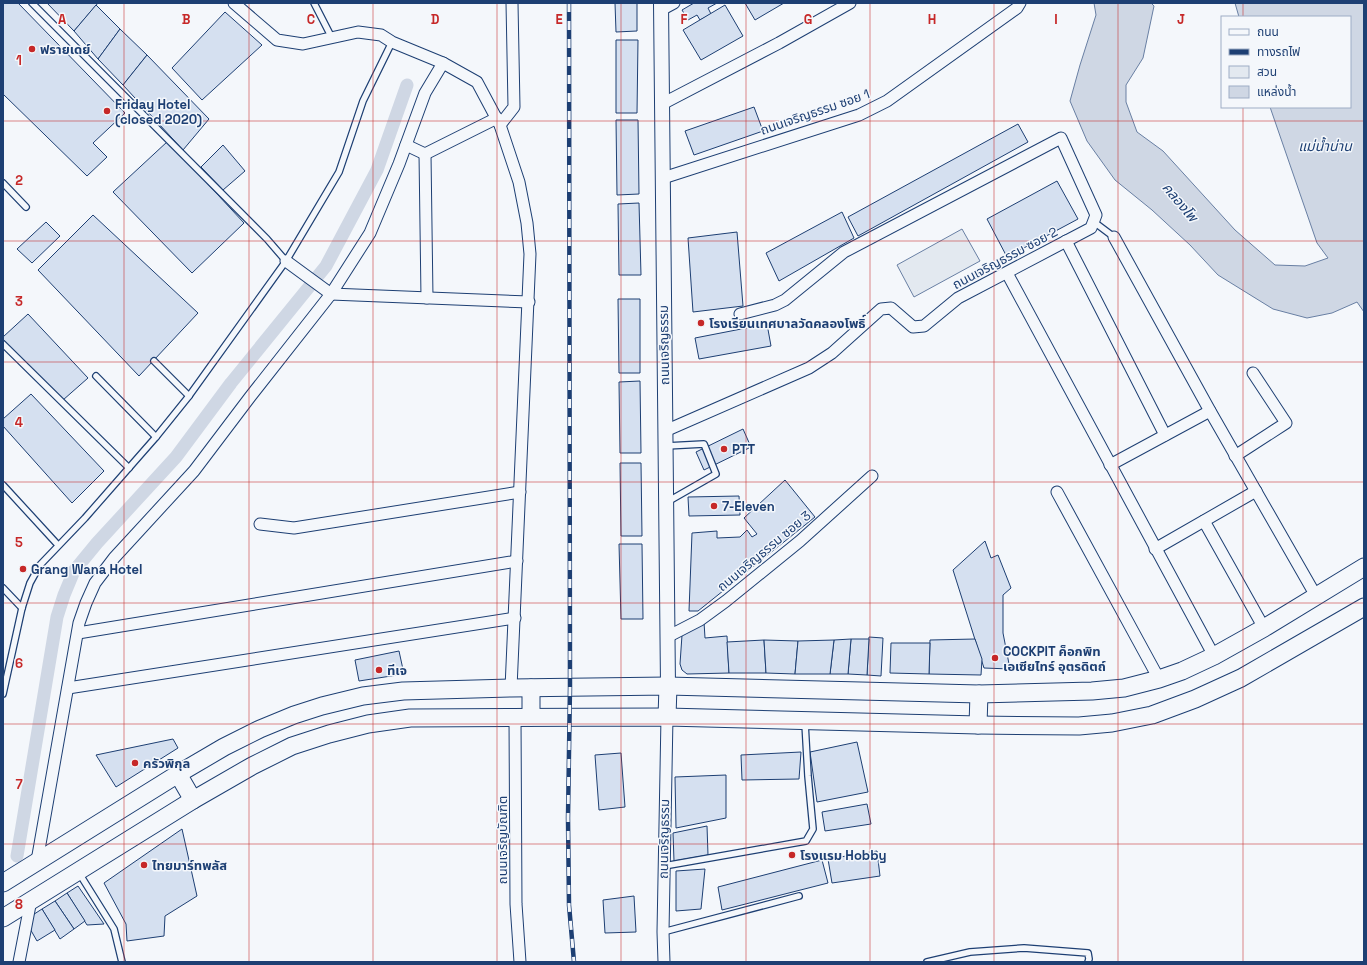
<svg xmlns="http://www.w3.org/2000/svg" width="1367" height="965" font-family="'Space Grotesk','Noto Sans Thai',sans-serif">
<style>
.green{fill:#e3e9f0;stroke:#687fa3}
.water{fill:#cfd7e4;stroke:#687fa3}
.lines{fill:none;stroke-linecap:round;stroke-linejoin:round}
.canal{stroke:#cfd7e4;stroke-width:13}
.building{fill:#d5e0f0;stroke:#1d3f73}
.service-casing{stroke:#1d3f73;stroke-width:8}
.minor-casing{stroke:#1d3f73;stroke-width:13}
.tertiary-casing{stroke:#1d3f73;stroke-width:16}
.primary-casing{stroke:#1d3f73;stroke-width:19}
.service{stroke:#f4f7fb;stroke-width:5.5}
.minor{stroke:#f4f7fb;stroke-width:11}
.tertiary{stroke:#f4f7fb;stroke-width:14}
.primary{stroke:#f4f7fb;stroke-width:17}
.rail-casing{stroke:#1d3f73;stroke-width:4.5}
.rail{stroke:#f4f7fb;stroke-width:3;stroke-dasharray:9;stroke-linecap:butt}
.grid{fill:none;stroke:#c62828;stroke-width:1;stroke-opacity:0.55}
.poi-dot{fill:#c62828;stroke:#f4f7fb;stroke-width:1.5}
.labels{text-anchor:middle;dominant-baseline:central;stroke-width:3;stroke-linejoin:round;paint-order:stroke}
.poi-label{font-size:13px;font-weight:bold;fill:#1d3f73;stroke:#f4f7fb;text-anchor:start}
.street-label{font-size:13px;fill:#1d3f73;stroke:#f4f7fb}
.water-label{font-size:14px;font-style:italic;fill:#1d3f73;stroke:#f4f7fb}
.grid-label{font-size:13px;text-anchor:middle;font-weight:bold;fill:#c62828;stroke:#f4f7fb;stroke-width:3;stroke-linejoin:round;paint-order:stroke}
</style>
<rect width="100%" height="100%" fill="#f4f7fb"/>
<polygon class="green" points="962,229 980,261 914,297 897,265"/>
<polygon class="water" points="1094,3 1151,3 1154,6 1143,58 1126,85 1126,102 1137,132 1163,151 1235,230 1275,265 1305,266 1328,258 1317,243 1270,107 1350,107 1350,17 1239,17 1235,3 1364,3 1364,312 1357,302 1332,313 1307,318 1273,309 1218,275 1190,245 1152,210 1115,180 1087,141 1070,101 1080,65 1096,15"/>
<g class="lines">
<polyline class="canal" points="17,856 57,617 64,595 74,571 97,543 176,457 231,383 326,266 377,170 407,85"/>
</g>
<g class="building">
<polygon points="3,3 18,3 125,113 93,143 107,157 87,176 3,94"/>
<polygon points="47,3 98,3 74,31"/>
<polygon points="615,3 637,3 637,31 616,32"/>
<polygon points="694,3 717,3 708,8 711,14 700,20 697,15 688,20 682,10"/>
<polygon points="745,3 784,3 755,20"/>
<polygon points="96,5 120,29 98,59 74,31"/>
<polygon points="725,5 743,36 701,60 683,30"/>
<polygon points="225,12 262,45 202,100 172,68"/>
<polygon points="120,29 147,55 123,85 98,59"/>
<polygon points="616,40 638,40 637,113 616,113"/>
<polygon points="147,55 209,119 183,150 123,85"/>
<polygon points="754,107 763,131 694,155 685,131"/>
<polygon points="616,120 638,120 639,194 617,195"/>
<polygon points="1018,124 1028,142 858,236 848,217"/>
<polygon points="168,141 244,223 192,273 113,192"/>
<polygon points="223,145 245,171 223,190 201,167"/>
<polygon points="1057,181 1078,219 1007,257 987,219"/>
<polygon points="639,203 641,275 619,275 618,204"/>
<polygon points="842,212 854,238 779,281 766,253"/>
<polygon points="93,215 198,313 139,376 38,270"/>
<polygon points="46,222 60,236 32,263 17,249"/>
<polygon points="737,232 743,306 693,312 688,238"/>
<polygon points="618,299 640,299 640,373 619,373"/>
<polygon points="28,314 88,378 63,400 3,340 3,337"/>
<polygon points="767,324 771,346 699,359 695,338"/>
<polygon points="640,381 641,453 620,453 619,382"/>
<polygon points="31,394 104,471 72,503 3,426 3,419"/>
<polygon points="743,429 751,447 704,470 696,452"/>
<polygon points="620,463 641,463 642,536 621,536"/>
<polygon points="785,480 815,517 698,611 689,611 692,533 717,531 717,538 740,537 747,530 752,537 757,534 744,518"/>
<polygon points="739,496 740,515 689,516 688,497"/>
<polygon points="985,541 991,558 998,555 1011,588 1003,595 1003,633 1010,669 984,668 953,570"/>
<polygon points="619,544 642,544 643,619 621,619"/>
<polygon points="704,622 705,638 727,636 729,673 687,674 682,670 680,664 682,635"/>
<polygon points="869,637 883,638 881,676 867,675"/>
<polygon points="851,639 869,639 867,675 848,674"/>
<polygon points="851,639 848,674 830,674 834,640"/>
<polygon points="975,639 982,659 981,675 929,674 930,640"/>
<polygon points="764,640 766,673 729,673 727,642"/>
<polygon points="764,640 798,641 795,674 766,673"/>
<polygon points="834,640 830,674 795,674 798,641"/>
<polygon points="891,643 930,643 929,674 890,673"/>
<polygon points="399,651 404,674 359,681 355,660"/>
<polygon points="173,739 178,748 116,787 96,755"/>
<polygon points="857,742 868,792 817,802 810,752"/>
<polygon points="801,752 799,779 742,780 741,755"/>
<polygon points="621,753 625,807 599,810 595,755"/>
<polygon points="726,775 726,818 676,828 675,777"/>
<polygon points="867,804 871,824 825,831 822,812"/>
<polygon points="707,826 708,855 674,861 673,833"/>
<polygon points="182,829 197,896 165,916 164,936 127,941 126,924 104,883"/>
<polygon points="877,851 880,876 832,883 828,859"/>
<polygon points="822,860 828,883 722,910 718,887"/>
<polygon points="705,869 701,909 676,911 676,871"/>
<polygon points="78,886 104,924 87,925 67,893"/>
<polygon points="67,893 85,921 74,929 55,901"/>
<polygon points="634,896 636,932 605,933 603,900"/>
<polygon points="55,901 74,929 60,939 42,909"/>
<polygon points="42,909 55,930 37,941 25,920"/>
</g>
<g class="lines">
<defs>
<g id="service">
<polyline points="32,3 267,239 286,261"/>
<polyline points="314,3 332,38"/>
<polyline points="3,183 26,207"/>
<polyline points="1094,222 1114,237"/>
<polyline points="3,344 129,468"/>
<polyline points="154,361 189,396"/>
<polyline points="96,376 156,437"/>
<polyline points="666,446 704,444 716,474 667,502"/>
<polyline points="3,485 58,545"/>
<polyline points="3,588 22,608"/>
<polyline points="3,694 22,608 30,583 40,565 85,518 156,437 189,396 286,261 339,172 363,101 392,42"/>
<polyline points="664,866 806,841 813,829 808,776 805,723"/>
<polyline points="79,873 114,929 122,962"/>
<polyline points="663,932 799,896"/>
<polyline points="927,962 970,952 1024,948 1088,953 1089,959 1088,962"/>
</g>
<g id="minor">
<polyline points="234,3 277,40 303,44 358,32 381,35 392,42 443,63 477,82 500,125 519,182 527,223 530,254 511,688"/>
<polyline points="661,10 674,3"/>
<polyline points="662,104 779,43 850,3"/>
<polyline points="500,125 514,107 512,3"/>
<polyline points="406,145 425,154 497,118"/>
<polyline points="425,154 427,298"/>
<polyline points="663,178 859,115 887,101 1017,8 1020,3"/>
<polyline points="1114,237 1210,411 1316,596"/>
<polyline points="1066,241 1165,435"/>
<polyline points="286,261 331,294 529,302"/>
<polyline points="1007,273 1214,656"/>
<polyline points="665,431 809,368 832,353 881,309 891,308 913,327 924,326 958,298 1091,228 1096,215 1061,138 844,252 785,300 775,305 740,314"/>
<polyline points="1235,456 1286,423 1253,373"/>
<polyline points="1110,465 1210,411"/>
<polyline points="1057,492 1159,679"/>
<polyline points="1204,521 1264,628"/>
<polyline points="260,524 294,528 520,492"/>
<polyline points="1155,549 1256,491"/>
<polyline points="78,633 517,561"/>
<polyline points="667,637 700,620 726,601 800,541 872,476"/>
<polyline points="68,688 515,618"/>
<polyline points="515,718 516,904 520,962"/>
<polyline points="37,861 79,623 86,603 95,583 114,558 194,471 250,397 331,294 370,233 399,164 425,93 443,63"/>
<polyline points="19,962 31,900"/>
<polyline points="664,962 663,932 667,717"/>
</g>
<polyline id="tertiary" points="661,3 668,686"/>
<g id="primary">
<polyline points="531,688 531,717"/>
<polyline points="667,717 668,686"/>
<polyline points="978,725 979,694"/>
<polyline points="178,774 193,800"/>
<polyline points="3,883 178,774 224,747 260,729 294,715 322,706 363,696 403,691 511,688 668,686 979,694 1092,691 1124,688 1159,679 1182,671 1214,656 1264,628 1364,567"/>
<polyline points="3,918 193,800 252,766 292,746 329,734 368,724 410,718 667,717 978,725 1079,726 1112,723 1152,715 1195,699 1241,678 1364,607"/>
</g>
</defs>
<use href="#service" class="service-casing"/>
<use href="#minor" class="minor-casing"/>
<use href="#tertiary" class="tertiary-casing"/>
<use href="#primary" class="primary-casing"/>
<use href="#service" class="service"/>
<use href="#minor" class="minor"/>
<use href="#tertiary" class="tertiary"/>
<use href="#primary" class="primary"/>
<defs>
<polyline id="rail" points="569,3 570,687 568,818 569,905 574,962"/>
</defs>
<use href="#rail" class="rail-casing"/>
<use href="#rail" class="rail"/>
</g>
<path class="grid" d="M124,3v959M249,3v959M373,3v959M497,3v959M621,3v959M746,3v959M870,3v959M994,3v959M1118,3v959M1243,3v14M1243,107v855M3,121h1361M3,241h1361M3,362h1361M3,482h1361M3,603h1361M3,724h1361M3,844h1361"/>
<g class="poi-dot">
<circle cx="32" cy="49" r="4"/>
<circle cx="107" cy="111" r="4"/>
<circle cx="701" cy="323" r="4"/>
<circle cx="724" cy="449" r="4"/>
<circle cx="714" cy="506" r="4"/>
<circle cx="23" cy="569" r="4"/>
<circle cx="995" cy="658" r="4"/>
<circle cx="379" cy="670" r="4"/>
<circle cx="135" cy="763" r="4"/>
<circle cx="792" cy="855" r="4"/>
<circle cx="144" cy="865" r="4"/>
</g>
<g class="labels">
<g class="poi-label">
<text x="40" y="49">ฟรายเดย์</text>
<text x="115" y="104">Friday Hotel<tspan x="115" dy="15">(closed 2020)</tspan></text>
<text x="709" y="323">โรงเรียนเทศบาลวัดคลองโพธิ์</text>
<text x="732" y="449">PTT</text>
<text x="722" y="506">7-Eleven</text>
<text x="31" y="569">Grang Wana Hotel</text>
<text x="1003" y="651">COCKPIT ค็อกพิท<tspan x="1003" dy="15">เอเซียไทร์ อุตรดิตถ์</tspan></text>
<text x="387" y="670">ทีเจ</text>
<text x="143" y="763">ครัวพิกุล</text>
<text x="800" y="855">โรงแรม Hobby</text>
<text x="152" y="865">ไทยมาร์ทพลัส</text>
</g>
<g class="street-label">
<text transform="translate(815 112) rotate(-19)">ถนนเจริญธรรม ซอย 1</text>
<text transform="translate(1005 258) rotate(-28)">ถนนเจริญธรรม ซอย 2</text>
<text transform="translate(664 345) rotate(-91)">ถนนเจริญธรรม</text>
<text transform="translate(764 551) rotate(-40)">ถนนเจริญธรรม ซอย 3</text>
<text transform="translate(664 839) rotate(-89)">ถนนเจริญธรรม</text>
<text transform="translate(502 840) rotate(-90)">ถนนเจริญบัณฑิต</text>
</g>
<g class="water-label">
<text x="1325" y="146">แม่น้ำน่าน</text>
<text transform="translate(1180 202) rotate(50)">คลองโพ</text>
</g>
</g>
<g class="grid-label">
<text x="62" y="24">A</text>
<text x="186" y="24">B</text>
<text x="311" y="24">C</text>
<text x="435" y="24">D</text>
<text x="559" y="24">E</text>
<text x="684" y="24">F</text>
<text x="808" y="24">G</text>
<text x="932" y="24">H</text>
<text x="1056" y="24">I</text>
<text x="1181" y="24">J</text>
<text x="19" y="65">1</text>
<text x="19" y="185">2</text>
<text x="19" y="306">3</text>
<text x="19" y="427">4</text>
<text x="19" y="547">5</text>
<text x="19" y="668">6</text>
<text x="19" y="789">7</text>
<text x="19" y="909">8</text>
</g>
<rect width="1367" height="965" fill="none" stroke="#1d3f73" stroke-width="8"/>
<rect x="1221" y="16" width="130" height="92" fill="#f4f7fb" stroke="#9eadc5"/>
<rect x="1229" y="29" width="20" height="6" fill="#f4f7fb" stroke="#9eadc5"/>
<text x="1257" y="36" font-size="12" fill="#1d3f73">ถนน</text>
<rect x="1229" y="49" width="20" height="6" fill="#1d3f73" stroke="#9eadc5"/>
<text x="1257" y="56" font-size="12" fill="#1d3f73">ทางรถไฟ</text>
<rect x="1229" y="66" width="20" height="12" fill="#e3e9f0" stroke="#9eadc5"/>
<text x="1257" y="76" font-size="12" fill="#1d3f73">สวน</text>
<rect x="1229" y="86" width="20" height="12" fill="#cfd7e4" stroke="#9eadc5"/>
<text x="1257" y="96" font-size="12" fill="#1d3f73">แหล่งน้ำ</text>
</svg>
